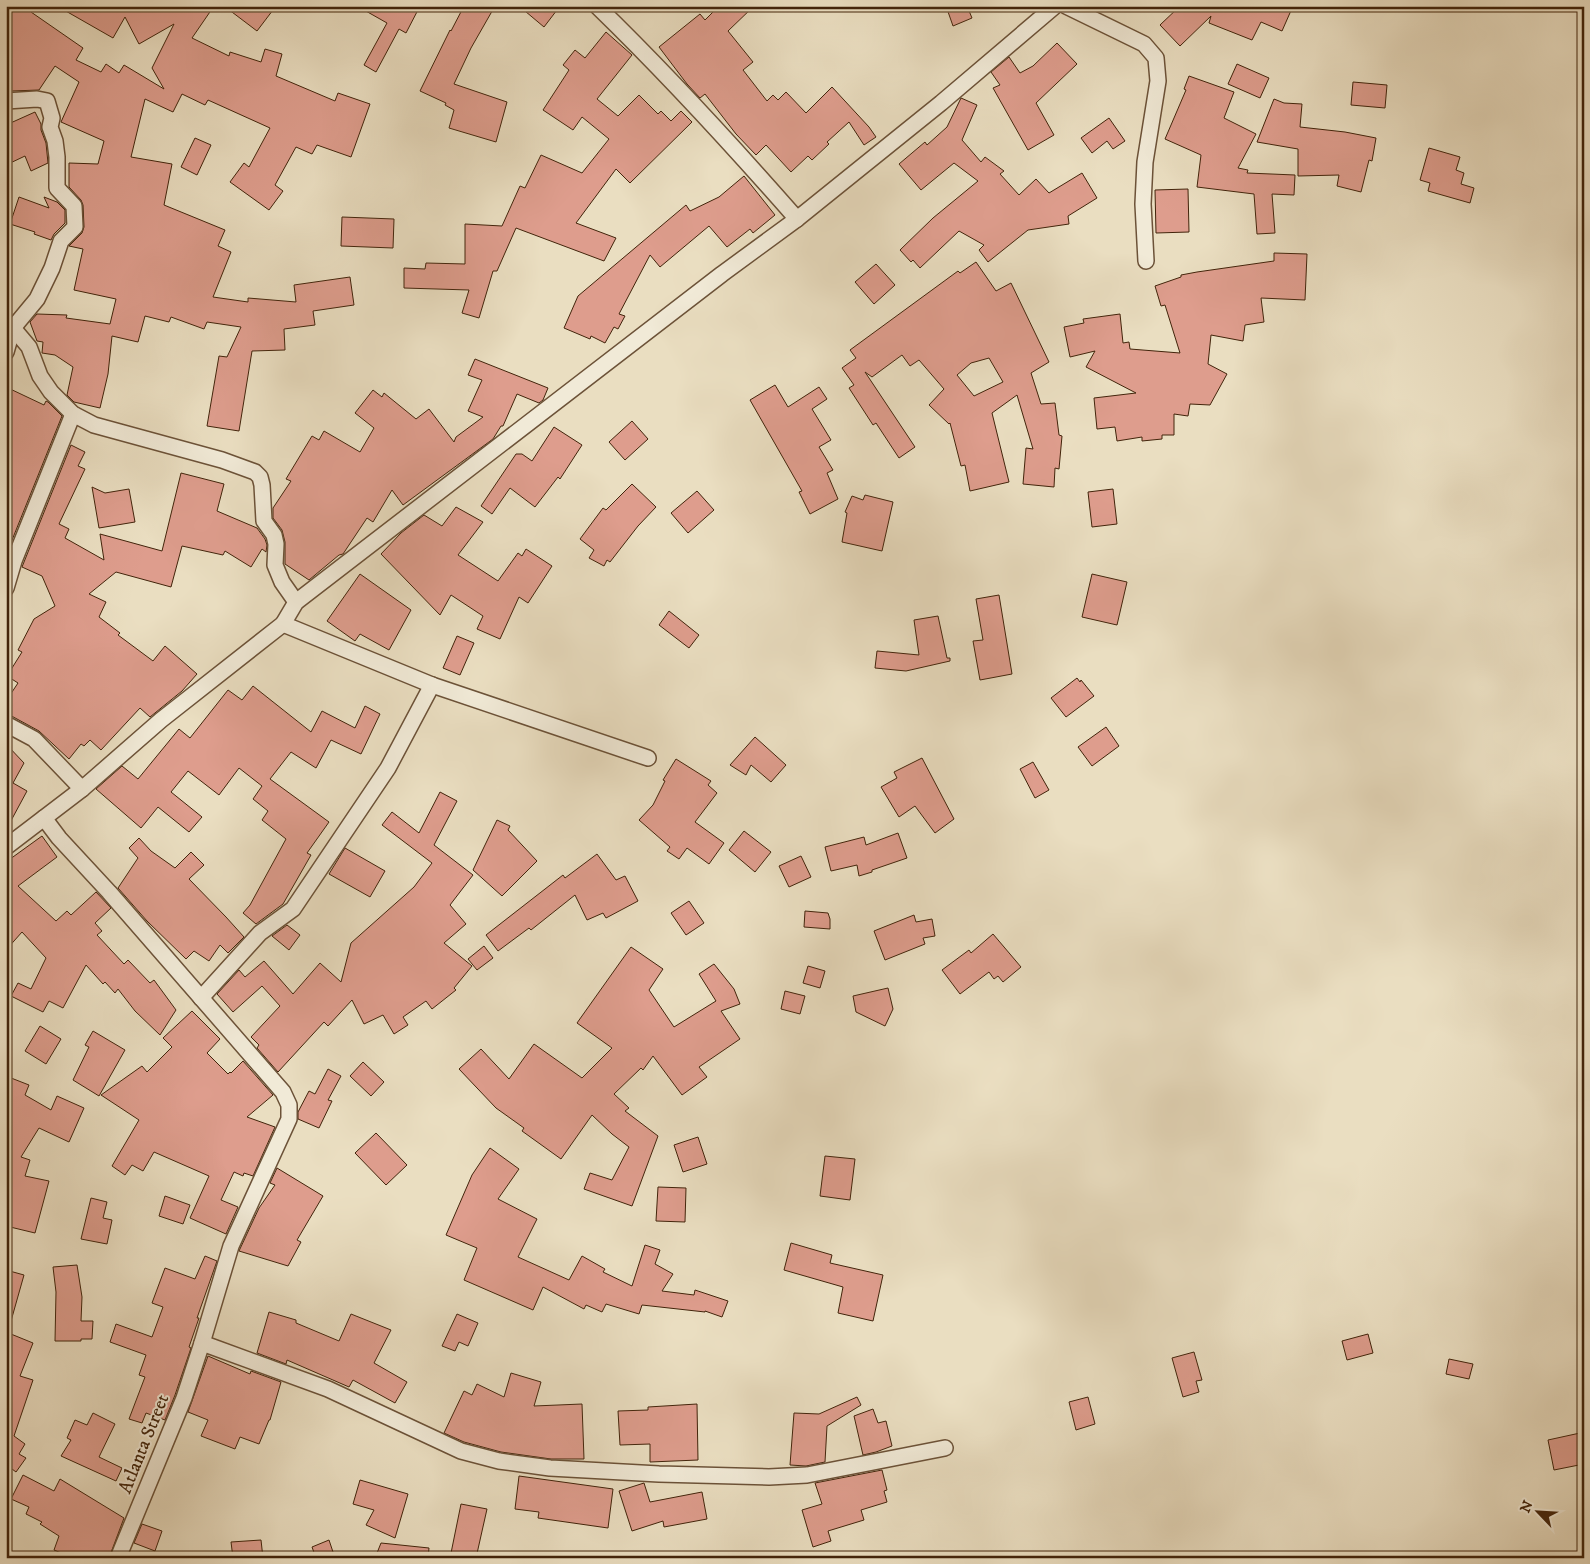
<svg xmlns="http://www.w3.org/2000/svg" width="1590" height="1564" font-family="'IM FELL DW Pica',serif">
<style>
.building{fill:#de9d8d;stroke:#42240b;fill-rule:evenodd}
.lines{fill:none;stroke-linecap:round;stroke-linejoin:round}
.street-casing{stroke:#6c5238;stroke-width:18}
.street{stroke:#f1ead7;stroke-width:15}
.labels{text-anchor:middle;dominant-baseline:central;stroke-width:4;stroke-linejoin:round;paint-order:stroke}
.street-label{font-size:19px;fill:#42240b;stroke:#f1ead7}
</style>
<rect width="100%" height="100%" fill="#eadec1"/>
<filter id="stains"><feTurbulence type="fractalNoise" baseFrequency=".004" numOctaves="4"/><feColorMatrix values="0 0 0 0 .2 0 0 0 0 .09 0 0 0 0 .02 0 0 0 .5 -.17"/></filter>
<radialGradient id="worn" r=".72"><stop offset=".6" stop-color="#630" stop-opacity="0"/><stop offset="1" stop-color="#630" stop-opacity=".3"/></radialGradient>
<g class="building">
<polygon points="6,6 35,6 31,12 83,48 76,60 101,72 106,64 119,73 124,65 164,89 152,68 174,24 139,44 125,17 113,38 57,6 214,6 192,38 229,56 230,52 261,62 265,49 282,54 276,76 335,101 338,93 370,104 351,157 317,145 312,154 296,147 275,185 283,191 269,210 230,182 244,163 249,167 270,128 208,100 205,105 182,94 173,112 145,99 131,157 172,164 164,205 225,230 218,246 231,252 213,297 248,302 248,298 296,302 294,285 350,277 354,305 313,311 315,325 284,329 285,350 252,351 239,431 207,426 219,356 227,357 241,327 207,322 204,329 171,317 169,322 145,316 138,342 112,336 108,374 100,408 74,402 67,395 73,367 55,355 42,353 43,342 37,341 30,322 37,314 67,315 66,318 110,324 116,299 74,290 83,249 69,246 82,233 84,227 83,205 81,200 69,187 69,163 98,164 104,141 61,122 79,82 55,66 39,90 12,91 6,87"/>
<polygon points="224,6 276,6 257,31"/>
<polygon points="357,6 420,6 406,33 399,29 376,72 364,65 387,23"/>
<polygon points="464,6 495,6 471,48 454,84 507,102 496,142 449,128 454,110 445,105 446,103 420,91 450,30 451,31"/>
<polygon points="519,6 560,6 544,27"/>
<polygon points="719,6 754,6 728,31 753,62 743,70 767,101 773,95 778,100 786,92 806,113 832,87 869,127 876,137 864,145 849,122 827,142 829,144 812,160 808,156 791,172 766,145 756,155 736,134 705,94 700,98 687,84 659,47 700,14 705,20"/>
<polygon points="946,6 967,6 972,18 953,26"/>
<polygon points="1180,6 1293,6 1282,31 1261,22 1252,40 1209,23 1211,16 1180,46 1160,25"/>
<polygon points="606,32 632,55 597,99 618,116 639,95 658,114 661,111 671,121 681,111 692,122 630,183 616,169 576,223 616,238 604,261 516,228 497,271 493,271 479,318 462,313 469,290 404,288 404,268 425,269 426,263 465,264 465,224 502,226 520,186 525,188 541,155 582,173 609,139 582,117 573,130 543,110 569,70 563,65 575,50 585,58"/>
<polygon points="1057,43 1077,64 1036,103 1054,135 1028,150 993,88 1000,85 991,72 1009,57 1020,73 1033,66"/>
<polygon points="1237,64 1269,78 1260,98 1228,84"/>
<polygon points="1189,76 1234,92 1224,118 1256,134 1238,168 1248,170 1247,173 1295,175 1294,195 1272,194 1275,233 1257,234 1254,194 1197,187 1201,155 1165,139 1186,90 1184,89"/>
<polygon points="1353,82 1387,85 1385,108 1351,105"/>
<polygon points="961,98 977,105 962,140 981,162 985,157 1004,171 1000,174 1019,195 1036,179 1049,193 1082,173 1097,198 1068,216 1069,224 1028,230 988,262 979,250 984,245 959,231 920,268 913,260 911,262 900,250 933,218 978,181 954,163 921,190 899,164 925,142 927,145 947,127"/>
<polygon points="1274,99 1284,103 1302,104 1300,127 1345,132 1376,138 1372,161 1369,160 1361,192 1337,186 1339,175 1298,176 1298,149 1257,142"/>
<polygon points="35,112 41,124 41,130 46,143 48,163 31,171 25,156 6,165 6,125"/>
<polygon points="1109,118 1125,141 1113,149 1107,141 1092,153 1081,138"/>
<polygon points="195,138 211,145 197,175 181,167"/>
<polygon points="1429,148 1460,157 1456,170 1464,173 1461,184 1474,188 1470,203 1428,191 1430,183 1420,180"/>
<polygon points="744,176 775,215 753,233 750,229 727,247 709,226 660,267 650,255 619,314 625,316 618,329 614,327 605,343 591,336 590,339 564,328 578,296 686,205 690,211 719,197"/>
<polygon points="1188,189 1189,232 1156,233 1155,190"/>
<polygon points="19,197 49,208 44,197 57,202 65,210 65,223 54,234 51,240 34,234 35,232 10,224"/>
<polygon points="342,217 394,219 393,248 341,246"/>
<polygon points="1274,253 1307,254 1305,300 1261,298 1264,322 1245,325 1243,341 1211,335 1208,364 1227,374 1210,405 1190,404 1188,416 1174,414 1174,435 1162,435 1162,439 1142,441 1142,437 1117,441 1115,427 1097,429 1094,398 1136,393 1086,367 1095,351 1070,357 1064,327 1084,323 1083,319 1120,314 1123,343 1129,342 1130,349 1180,353 1165,305 1161,306 1155,286 1181,277 1181,275 1197,272 1274,261"/>
<path d="M976,262l20,29 15,-8 38,79 -18,11 10,31 14,-1 4,32 3,1 -3,33 -4,-1 -1,19 -31,-3 3,-36 7,1 -16,-54 -25,18 17,69 -39,9 -5,-26 -4,1 -11,-43 -1,1 -20,-19 15,-16 -25,-29 -9,6 -8,-11 -30,22 -7,-5 50,75 -16,11 -23,-35 -3,2 -24,-37 5,-3 -12,-17 14,-10 -6,-8 108,-79 2,2zM989,358l14,24 -29,14 -17,-21 14,-12z"/>
<polygon points="876,264 895,285 874,304 855,282"/>
<polygon points="475,359 548,388 543,400 539,403 517,394 503,426 501,426 493,439 403,505 392,490 373,522 367,518 343,554 339,555 309,580 285,564 285,542 282,530 273,518 273,508 291,481 286,479 312,436 319,440 324,431 360,452 374,428 355,413 373,390 382,397 384,393 416,419 429,409 454,442 456,437 483,417 468,411 482,380 468,375"/>
<polygon points="775,385 788,407 819,387 827,399 812,409 831,440 819,447 833,470 827,473 838,499 810,514 799,492 802,491 750,400"/>
<polygon points="6,387 44,405 46,401 48,402 62,416 6,555"/>
<polygon points="632,421 648,439 625,460 609,442"/>
<polygon points="554,427 582,445 560,479 558,477 535,507 510,488 492,514 481,506 516,454 522,454 532,461"/>
<polygon points="71,445 85,452 78,466 85,469 59,524 69,529 65,538 104,560 100,534 162,551 181,473 224,484 217,511 257,528 265,539 267,545 266,552 262,549 251,567 225,551 223,555 182,546 171,587 116,572 89,594 106,602 99,617 120,633 118,635 153,661 165,646 197,674 182,691 150,717 140,708 101,750 90,740 84,746 81,744 69,759 39,731 6,713 6,701 18,683 7,676 22,652 18,650 34,619 55,606 42,576 22,567"/>
<polygon points="632,484 656,507 638,526 610,562 607,560 604,566 589,558 594,550 580,539 603,508 606,510"/>
<polygon points="92,487 105,493 129,489 135,522 99,528"/>
<polygon points="1113,489 1117,524 1092,527 1088,492"/>
<polygon points="697,491 714,510 688,533 671,513"/>
<polygon points="865,495 893,502 882,551 842,542 847,513 845,512 852,496 863,500"/>
<polygon points="456,507 483,522 458,555 498,581 518,553 522,556 526,549 552,566 528,603 519,597 500,639 477,629 483,616 451,595 440,615 381,554 401,533 424,515 442,526"/>
<polygon points="360,574 411,610 389,650 360,634 355,641 327,621"/>
<polygon points="1092,574 1127,582 1117,625 1082,617"/>
<polygon points="999,595 1012,674 980,680 973,641 983,640 976,599"/>
<polygon points="669,611 699,635 689,648 659,625"/>
<polygon points="938,616 947,658 950,658 950,661 906,671 875,668 877,651 919,655 914,620"/>
<polygon points="457,636 474,643 460,675 443,668"/>
<polygon points="1077,678 1080,682 1081,680 1094,696 1066,717 1051,698"/>
<polygon points="253,686 311,732 322,711 355,728 365,706 380,714 361,754 331,740 316,768 291,752 270,779 329,822 307,853 311,855 283,904 256,924 243,913 250,905 286,839 262,820 268,811 253,799 262,786 239,768 219,795 188,771 171,792 202,817 189,832 158,807 141,828 96,789 122,766 138,779 179,729 190,738 228,690 242,700"/>
<polygon points="1106,727 1119,746 1092,766 1078,747"/>
<polygon points="755,737 786,765 771,782 751,765 746,775 730,765"/>
<polygon points="6,744 24,763 13,783 27,791 6,830"/>
<polygon points="922,758 954,819 935,833 915,806 899,817 881,787 897,778 894,772"/>
<polygon points="676,759 711,781 708,785 717,793 695,822 724,843 709,864 687,848 679,859 667,851 670,847 639,820 653,805 665,781 663,780"/>
<polygon points="1033,762 1049,790 1035,798 1020,769"/>
<polygon points="440,792 457,801 434,845 473,875 450,905 466,924 444,943 472,966 454,988 456,990 432,1009 426,1001 403,1017 408,1025 394,1034 383,1015 364,1024 352,1000 328,1026 324,1022 278,1072 257,1048 259,1045 251,1037 280,1006 262,986 233,1012 217,994 239,970 245,977 264,961 293,994 320,963 341,982 351,943 414,887 432,863 382,825 392,812 419,833"/>
<polygon points="497,820 510,826 508,830 537,861 502,896 473,870"/>
<polygon points="744,831 771,852 755,872 729,850"/>
<polygon points="898,833 907,858 872,870 872,872 859,876 857,865 831,871 825,847 864,837 866,845"/>
<polygon points="42,836 57,857 18,886 56,921 67,911 71,915 96,892 111,908 95,923 102,931 97,935 124,964 128,960 150,983 154,980 176,1010 160,1035 135,1011 118,989 115,993 105,982 103,984 86,965 63,1008 49,1001 43,1012 11,996 18,983 31,989 46,958 22,932 6,950 6,862"/>
<polygon points="139,838 151,851 175,868 191,852 204,865 189,879 226,917 244,937 228,953 220,945 209,961 194,951 186,959 147,921 118,888 138,858 129,848"/>
<polygon points="345,848 385,871 370,897 329,874"/>
<polygon points="597,854 616,880 625,876 638,901 606,918 603,913 587,920 575,895 531,930 529,928 498,951 486,935 563,875 565,878"/>
<polygon points="801,856 811,877 789,887 779,866"/>
<polygon points="689,901 704,923 686,935 671,913"/>
<polygon points="805,911 828,913 830,919 830,929 804,927"/>
<polygon points="914,915 916,922 932,919 935,936 923,938 925,944 885,960 874,931"/>
<polygon points="287,925 300,935 289,950 272,936"/>
<polygon points="993,934 1021,967 1003,982 998,976 994,979 989,972 960,994 942,970 969,950 971,953"/>
<polygon points="484,946 493,958 477,970 468,959"/>
<polygon points="631,947 663,969 649,990 674,1027 716,1001 699,974 714,964 734,989 740,1004 721,1011 740,1039 699,1067 707,1077 682,1095 653,1056 643,1070 641,1068 614,1094 629,1108 625,1111 658,1136 632,1206 584,1189 590,1173 612,1180 629,1147 612,1134 592,1115 561,1159 522,1131 524,1128 496,1108 459,1069 481,1049 509,1079 534,1044 582,1078 612,1048 577,1023"/>
<polygon points="808,966 825,971 820,988 803,983"/>
<polygon points="888,988 893,1009 885,1026 856,1012 853,996"/>
<polygon points="785,991 805,996 800,1014 781,1009"/>
<polygon points="192,1011 220,1039 207,1053 228,1074 230,1072 231,1073 243,1061 273,1095 247,1117 275,1127 253,1176 244,1173 243,1176 234,1172 221,1200 238,1207 226,1234 190,1218 209,1176 154,1152 143,1171 132,1165 125,1175 112,1166 139,1120 101,1095 142,1066 147,1072 172,1047 163,1038"/>
<polygon points="40,1026 61,1039 46,1064 25,1051"/>
<polygon points="93,1031 125,1050 99,1096 73,1080 89,1047 85,1045"/>
<polygon points="363,1062 384,1082 371,1096 350,1076"/>
<polygon points="328,1069 341,1076 328,1100 332,1101 319,1128 298,1119 298,1112 309,1091 315,1094"/>
<polygon points="6,1076 29,1085 25,1095 51,1110 57,1096 84,1108 69,1142 39,1128 21,1157 30,1160 25,1176 49,1181 35,1233 6,1226"/>
<polygon points="376,1133 407,1165 386,1185 355,1153"/>
<polygon points="698,1137 707,1164 683,1172 674,1145"/>
<polygon points="490,1148 519,1169 498,1199 537,1219 518,1257 569,1280 582,1256 605,1269 603,1272 632,1286 645,1245 660,1250 655,1264 673,1274 662,1291 694,1295 695,1290 728,1301 722,1317 705,1311 705,1312 642,1305 639,1314 606,1304 602,1312 586,1305 584,1309 543,1287 533,1310 464,1280 477,1248 446,1235 472,1175"/>
<polygon points="825,1156 855,1159 850,1200 820,1196"/>
<polygon points="277,1168 323,1196 297,1240 301,1242 288,1266 239,1251 259,1208 275,1185 270,1183"/>
<polygon points="658,1187 686,1188 685,1222 656,1221"/>
<polygon points="165,1196 190,1205 183,1224 159,1216"/>
<polygon points="91,1198 107,1202 103,1218 112,1220 107,1244 81,1239"/>
<polygon points="791,1243 832,1255 830,1263 883,1275 873,1321 838,1313 843,1287 784,1270"/>
<polygon points="205,1256 217,1261 197,1318 199,1318 189,1347 191,1348 175,1395 165,1420 146,1413 142,1423 129,1419 145,1377 139,1375 146,1355 110,1342 116,1324 152,1337 163,1307 152,1303 165,1268 195,1279"/>
<polygon points="77,1265 82,1297 81,1321 93,1321 92,1339 81,1339 81,1341 55,1341 56,1292 53,1267"/>
<polygon points="6,1270 24,1275 11,1321 6,1321"/>
<polygon points="269,1312 296,1320 296,1323 339,1341 351,1314 391,1330 374,1363 407,1382 395,1403 353,1380 349,1387 287,1360 286,1364 257,1353"/>
<polygon points="457,1314 478,1323 468,1346 459,1342 455,1351 442,1346"/>
<polygon points="6,1332 33,1343 20,1376 33,1380 14,1436 25,1444 19,1454 26,1458 16,1472 12,1469 6,1479"/>
<polygon points="1368,1334 1373,1353 1347,1360 1342,1341"/>
<polygon points="1194,1352 1202,1380 1196,1381 1199,1392 1183,1397 1172,1358"/>
<polygon points="208,1356 250,1374 251,1371 281,1382 270,1420 269,1420 259,1444 240,1437 235,1449 201,1436 208,1420 188,1412"/>
<polygon points="1449,1359 1473,1364 1469,1379 1446,1374"/>
<polygon points="511,1373 541,1382 534,1406 582,1404 584,1459 551,1459 501,1452 464,1442 444,1433 464,1391 472,1395 477,1384 504,1397"/>
<polygon points="857,1397 861,1405 827,1426 825,1462 806,1466 790,1465 794,1413 819,1414"/>
<polygon points="1088,1397 1095,1424 1076,1430 1069,1402"/>
<polygon points="697,1404 698,1460 650,1462 650,1444 620,1445 618,1411 648,1410 648,1407"/>
<polygon points="873,1409 878,1423 886,1421 892,1446 876,1452 863,1455 854,1416"/>
<polygon points="93,1413 115,1424 99,1457 122,1468 116,1481 61,1456 71,1440 67,1438 75,1420 87,1425"/>
<polygon points="1580,1433 1584,1451 1584,1464 1554,1470 1548,1440"/>
<polygon points="882,1470 887,1490 884,1491 887,1502 861,1510 864,1520 828,1531 831,1541 813,1547 802,1510 822,1504 815,1483"/>
<polygon points="23,1475 54,1491 60,1479 124,1518 109,1558 73,1558 54,1550 59,1536 40,1524 42,1522 26,1514 29,1507 11,1499"/>
<polygon points="519,1476 613,1489 608,1528 538,1518 539,1512 515,1509"/>
<polygon points="360,1480 408,1494 395,1538 366,1525 374,1510 353,1504"/>
<polygon points="644,1483 650,1502 702,1492 707,1519 664,1527 663,1521 632,1531 619,1491"/>
<polygon points="461,1504 487,1509 476,1558 450,1558"/>
<polygon points="142,1524 162,1531 155,1551 134,1543"/>
<polygon points="261,1540 263,1558 233,1558 231,1542"/>
<polygon points="329,1540 335,1558 316,1558 312,1547"/>
<polygon points="381,1543 429,1548 428,1558 375,1558"/>
</g>
<g class="lines">
<defs>
<g id="street">
<path d="M597,6c70,68 136,140 200,213"/>
<polyline points="1066,6 1144,44 1156,58 1158,81 1145,162 1143,204 1146,261"/>
<polyline points="6,101 37,99 47,101 52,118 50,127 55,141 57,157 57,188 74,206 75,227 61,241 52,268 37,299 13,328 6,352"/>
<polyline points="6,325 13,328 29,347 40,376 51,392 73,414 94,425 222,460 255,472 260,477 262,485 264,521 274,535 276,544 275,565 282,582 296,602"/>
<polyline points="6,588 14,561 73,414"/>
<polyline points="283,624 432,685 648,758"/>
<polyline points="6,724 34,739 82,789"/>
<polyline points="44,818 59,838 109,892 283,1092 289,1105 289,1119 231,1246 202,1343 328,1389 461,1451 499,1461 550,1468 659,1474 769,1477 807,1475 945,1448"/>
<polyline points="6,847 82,789 161,720 283,624 296,602 722,274 797,219 941,103 1055,6"/>
<polyline points="201,998 260,933 293,909 388,768 432,685"/>
<polyline points="118,1558 184,1398 202,1343"/>
</g>
</defs>
<use href="#street" class="street-casing"/>
<use href="#street" class="street"/>
</g>
<g class="labels">
<g class="street-label">
<text transform="translate(144 1444) rotate(-68)">Atlanta Street</text>
</g>
</g>
<rect width="1590" height="1564" fill="none" stroke="#eadec1" stroke-width="25"/>
<rect x="8" y="8" width="1575" height="1549" fill="none" stroke="#42240b" stroke-width="2.5"/>
<rect x="12" y="12" width="1565" height="1539" fill="none" stroke="#42240b"/>
<g transform="translate(1538 1512) rotate(295)" stroke="#f1ead7" stroke-width="4" paint-order="stroke">
<path d="M0-4L9 19L0 12L-9 19Z" fill="#42240b"/>
<text y="-8" font-size="14" font-weight="bold" text-anchor="middle" fill="#42240b">N</text>
</g>
<rect width="100%" height="100%" filter="url(#stains)"/>
<rect width="100%" height="100%" fill="url(#worn)"/>
</svg>
